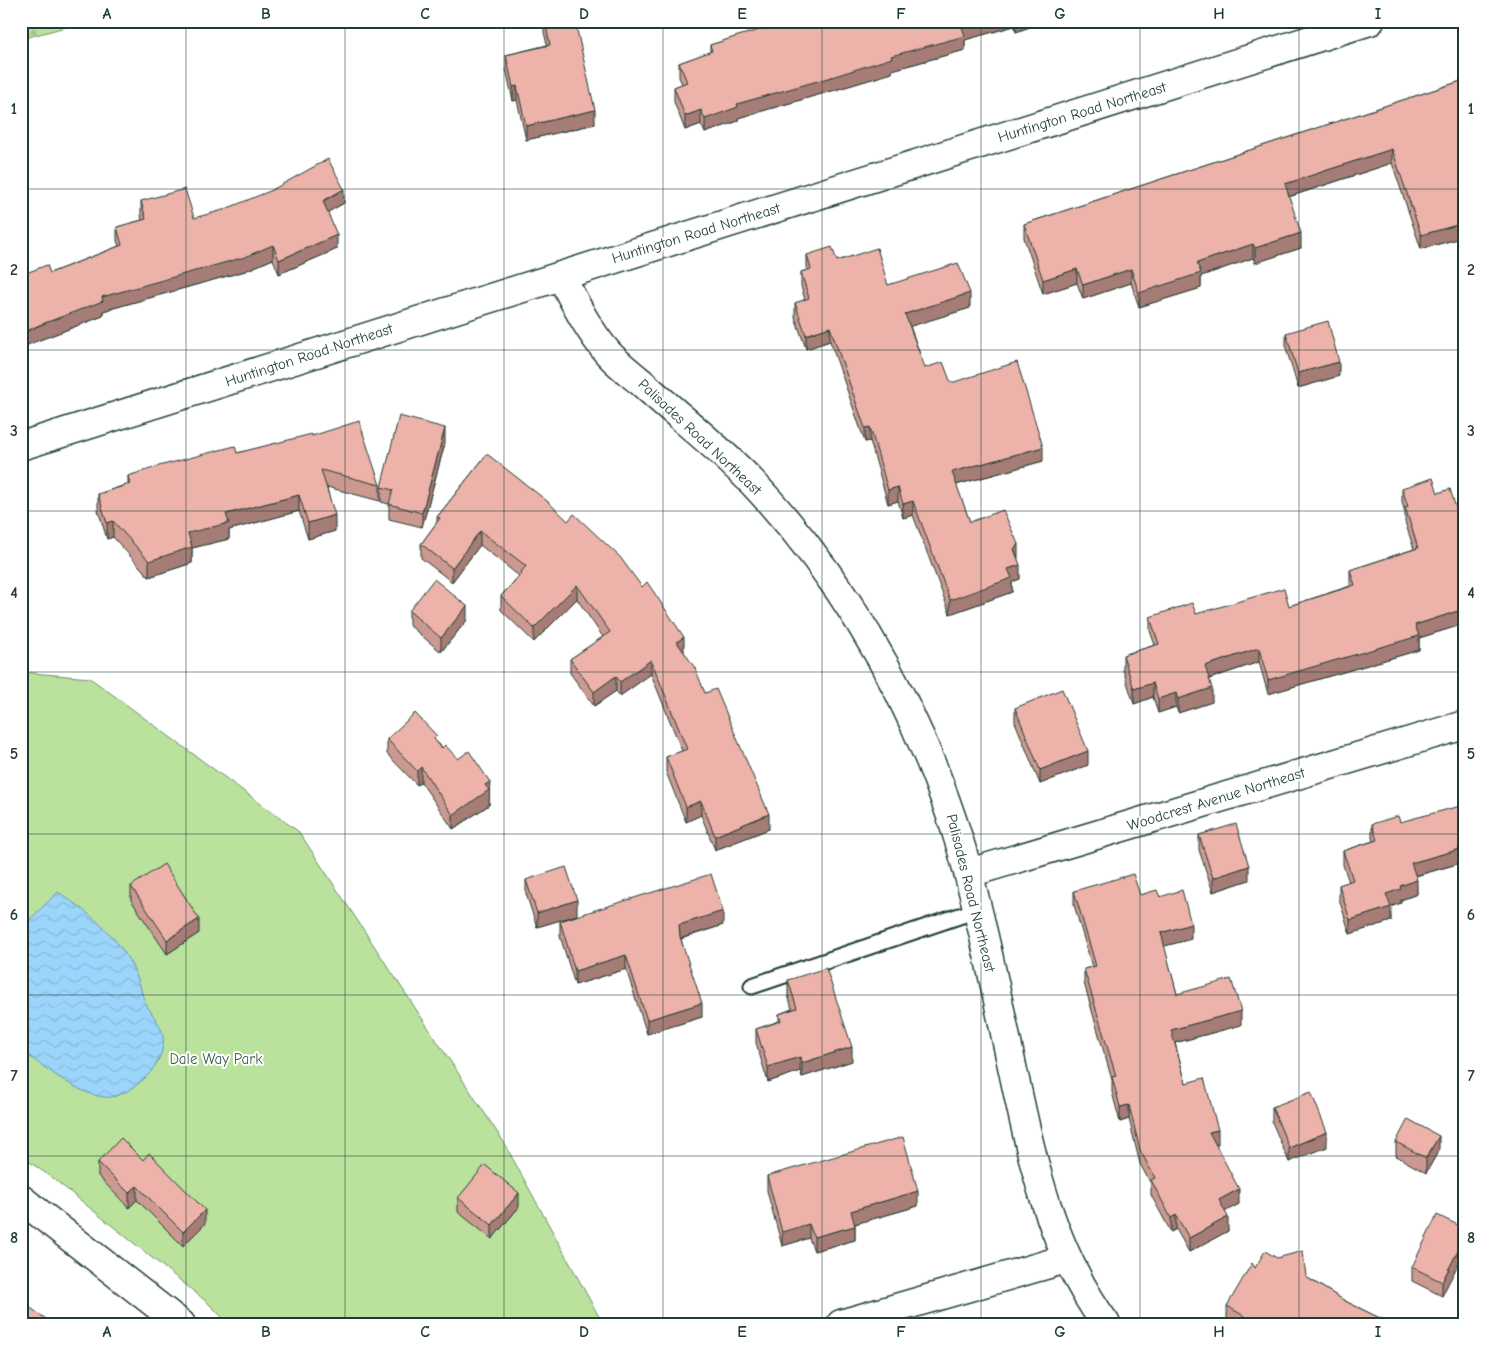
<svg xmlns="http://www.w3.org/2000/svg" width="1485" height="1345" font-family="'Comic Neue',sans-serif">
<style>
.forest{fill:url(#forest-firs);stroke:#6c9068}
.park{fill:#bae29d;stroke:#6c9068}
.water{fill:url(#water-waves);stroke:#6a98ac}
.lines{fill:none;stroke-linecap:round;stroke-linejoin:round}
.service-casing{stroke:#1f3d34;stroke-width:19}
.minor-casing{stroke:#1f3d34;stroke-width:31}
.service{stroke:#fff;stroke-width:15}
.minor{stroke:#fff;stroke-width:28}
.wall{fill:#cc9991;stroke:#1f3d34}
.shaded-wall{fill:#a67d76;stroke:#1f3d34}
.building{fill:#edb2a9;stroke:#1f3d34}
.grid{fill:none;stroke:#1f3d34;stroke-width:1;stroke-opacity:0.55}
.labels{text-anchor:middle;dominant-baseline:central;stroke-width:4;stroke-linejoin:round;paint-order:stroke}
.street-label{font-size:15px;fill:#1f3d34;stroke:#fff}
.park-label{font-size:15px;fill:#3e5e49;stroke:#fff}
.neatline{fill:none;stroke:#1f3d34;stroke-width:2}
.grid-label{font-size:16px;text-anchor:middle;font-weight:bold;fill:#1f3d34}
</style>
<defs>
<pattern id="forest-firs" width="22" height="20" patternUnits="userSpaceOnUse" patternTransform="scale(1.25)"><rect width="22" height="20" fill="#bae29d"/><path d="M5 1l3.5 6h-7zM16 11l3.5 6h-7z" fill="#9fc388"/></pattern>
<pattern id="water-waves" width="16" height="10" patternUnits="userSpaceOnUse" patternTransform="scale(1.25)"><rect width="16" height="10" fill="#9cd5fc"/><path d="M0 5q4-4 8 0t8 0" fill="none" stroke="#86b8d9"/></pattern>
</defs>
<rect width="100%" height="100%" fill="#fff"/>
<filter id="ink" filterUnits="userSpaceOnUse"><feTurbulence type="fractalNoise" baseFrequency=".02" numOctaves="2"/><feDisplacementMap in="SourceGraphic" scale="10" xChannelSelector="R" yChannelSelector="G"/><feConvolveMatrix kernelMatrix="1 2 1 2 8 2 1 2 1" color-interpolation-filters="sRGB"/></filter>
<g filter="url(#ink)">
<polygon class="forest" points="21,21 88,21 21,39"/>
<polygon class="park" points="21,672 90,678 299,832 503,1141 603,1324 229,1324 207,1302 54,1179 21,1156"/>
<path class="water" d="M58,892c33,22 64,47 79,85 4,8 4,17 8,25 4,8 10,15 14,23 11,18 -1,41 -15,54 -11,9 -25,20 -40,18 -26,-2 -61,-32 -83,-46v-123z"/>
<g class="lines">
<defs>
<polyline id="service" points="752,986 977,910"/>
<g id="minor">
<path d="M561,276c14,27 27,54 47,77 10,11 23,21 34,30 36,33 76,64 110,99 98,104 167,229 209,365 22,76 37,155 54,233 19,88 37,170 91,244"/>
<polyline points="21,446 1370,21"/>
<polyline points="969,873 1464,725"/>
<polyline points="21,1199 181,1324"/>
<polyline points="841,1324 1066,1259"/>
</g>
</defs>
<use href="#service" class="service-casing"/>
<use href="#minor" class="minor-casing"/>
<use href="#service" class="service"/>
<use href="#minor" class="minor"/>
</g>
<g class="wall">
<polygon points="544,21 574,21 595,124 526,140 517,100 513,101 506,69 506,55 547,45 544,32"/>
<polygon points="790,21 1046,21 1016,32 1014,26 965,40 965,50 892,70 892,73 835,90 738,118 738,121 705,133 701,124 685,130 674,102 674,87 682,84 679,77 679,63 710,52 710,45"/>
<polygon points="1464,80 1464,237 1421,249 1392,163 1289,197 1301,248 1255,263 1253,258 1201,276 1201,288 1139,307 1131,283 1083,299 1077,283 1043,294 1024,238 1024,224"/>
<polygon points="141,201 194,218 344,203 328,212 337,249 279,274 273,259 245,271 103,311 103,316 37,341 50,273 119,246 117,241 117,227 142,220 141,215"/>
<polygon points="807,255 837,261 888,285 970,308 910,326 925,368 951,383 1043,461 956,485 970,522 1018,559 1020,579 1012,582 1012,592 950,614 913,515 903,518 898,501 888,504 870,441 865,442 830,341 806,349 795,317 795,303 805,300 801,286 801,272 807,270"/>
<polygon points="1286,333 1339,376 1298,388 1286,348"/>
<polygon points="312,436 380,485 380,501 327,487 335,531 308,539 299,511 229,530 229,539 192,548 192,563 149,577 113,537 107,539 98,510 98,494 128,484 128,476 237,453"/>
<polygon points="445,443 422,527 389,519 389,504 381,502 381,487"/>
<polygon points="487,454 684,651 684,652 705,693 769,829 715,850 701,815 686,822 666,772 666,757 682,751 651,674 620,696 616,691 594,706 570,673 570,659 603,637 577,599 534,642 501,610 501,596 519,576 480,545 452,582 421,558 421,544 437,522 437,517"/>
<polygon points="1402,488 1438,493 1462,527 1464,527 1464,624 1419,638 1419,650 1268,694 1259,662 1209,679 1212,702 1178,713 1176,707 1158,713 1153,697 1134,704 1123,670 1123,655 1155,645 1150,631 1150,617 1196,614 1289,606 1350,586 1350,570 1414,549 1405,522 1405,513 1402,502"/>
<polygon points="409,611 467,620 441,652 409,625"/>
<polygon points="1015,708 1088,765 1040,784 1015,722"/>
<polygon points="387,739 437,742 490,796 489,796 489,805 453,829 421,782 417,785 387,754"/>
<polygon points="1400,822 1464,862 1416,876 1417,894 1401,900 1401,903 1390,907 1391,921 1350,934 1339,899 1339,885 1349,882 1343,865 1343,851 1373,841 1372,838 1372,824"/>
<polygon points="1199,835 1249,880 1213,892 1199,850"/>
<polygon points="526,880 577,915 537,927 526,894"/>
<polygon points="131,886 199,933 167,954 131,900"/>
<polygon points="1074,891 1140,895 1160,897 1191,939 1164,946 1177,994 1241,1025 1175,1043 1186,1083 1218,1144 1215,1144 1239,1204 1225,1211 1228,1231 1189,1252 1176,1229 1171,1232 1151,1195 1151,1184 1140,1164 1129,1119 1120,1122 1112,1092 1112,1080 1084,983 1084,969 1092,967 1074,905"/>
<polygon points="560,921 723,925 681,939 702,1017 647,1034 626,969 575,985 560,936"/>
<polygon points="788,980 852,1061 802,1077 800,1071 768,1082 756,1043 756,1029 779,1021 779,1014 792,1009 788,995"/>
<polygon points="1272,1107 1327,1147 1289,1162 1272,1122"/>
<polygon points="1396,1142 1439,1150 1426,1173 1396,1156"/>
<polygon points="98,1162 205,1224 183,1246 137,1200 129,1208 98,1176"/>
<polygon points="767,1176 918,1206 855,1224 855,1240 814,1251 809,1238 782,1246 767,1191"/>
<polygon points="458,1198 519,1207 492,1239 458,1212"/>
<polygon points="1464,1228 1442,1296 1412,1281 1412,1267"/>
<polygon points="1255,1268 1306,1277 1345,1301 1392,1324 1234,1324 1227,1320 1227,1306"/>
</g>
<g class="shaded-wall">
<polygon points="981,21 1014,21 1014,26 965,40 965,50 892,70 892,73 835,90 738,118 738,121 705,133 705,119 737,104 891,56 962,27"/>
<polygon points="1016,21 1046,21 1016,32"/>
<polygon points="517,86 517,100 513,101 513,87"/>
<polygon points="595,110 595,124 526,140 526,126"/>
<polygon points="701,110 701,124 685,130 685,116"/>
<polygon points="1392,149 1392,163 1285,198 1285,184"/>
<polygon points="344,189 344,203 323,215 323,201"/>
<polygon points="1464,223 1464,237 1421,249 1421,235"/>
<polygon points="1301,233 1301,248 1255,263 1255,248"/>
<polygon points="337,235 337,249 279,274 279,260"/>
<polygon points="1253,244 1253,258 1201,276 1201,288 1139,307 1139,293 1197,263"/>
<polygon points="273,245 273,259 245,271 103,311 103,316 37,341 21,348 21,334 102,297"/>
<polygon points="1077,269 1077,283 1043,294 1043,280"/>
<polygon points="1131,269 1131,283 1083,299 1083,285"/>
<polygon points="970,293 970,308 905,328 905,314"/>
<polygon points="830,327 830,341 806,349 806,335"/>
<polygon points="1339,362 1339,376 1298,388 1298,373"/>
<polygon points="870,427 870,441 865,442 865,428"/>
<polygon points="445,428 445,443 422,527 422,513"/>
<polygon points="1043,447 1043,461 952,486 952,472"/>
<polygon points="898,487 898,501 888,504 888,490"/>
<polygon points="299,495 299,511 229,530 229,539 192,548 192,563 149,577 149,561 188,533 226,514"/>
<polygon points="913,501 913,515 903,518 903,504"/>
<polygon points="335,515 335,531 308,539 308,523"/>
<polygon points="113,521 113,537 107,539 107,523"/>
<polygon points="480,531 480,545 452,582 452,568"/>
<polygon points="1018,544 1018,558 1014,549"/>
<polygon points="1020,565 1020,579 1012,582 1012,592 950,614 950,600 1008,569"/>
<polygon points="577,585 577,599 534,642 534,628"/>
<polygon points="467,606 467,620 441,652 441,638"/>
<polygon points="1464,609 1464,624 1419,638 1419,650 1268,694 1268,680 1415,625"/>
<polygon points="684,637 684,651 677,656 677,642"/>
<polygon points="1259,648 1259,662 1205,680 1205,666"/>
<polygon points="651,660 651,674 620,696 620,682"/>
<polygon points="616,676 616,691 594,706 594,692"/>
<polygon points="1153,683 1153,697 1134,704 1134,689"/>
<polygon points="1212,688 1212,702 1178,713 1178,699"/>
<polygon points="1176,693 1176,707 1158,713 1158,699"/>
<polygon points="1088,751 1088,765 1040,784 1040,770"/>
<polygon points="421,767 421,782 417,785 417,771"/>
<polygon points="490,782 489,805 453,829 453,815 485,785"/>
<polygon points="701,801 701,815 686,822 686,807"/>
<polygon points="769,814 769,829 715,850 715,836"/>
<polygon points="1464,848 1464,862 1411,877 1411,863"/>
<polygon points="1249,866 1249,880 1213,892 1213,878"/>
<polygon points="1417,880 1417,894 1401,900 1401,903 1386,908 1386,894 1400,886"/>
<polygon points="577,900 577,915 537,927 537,913"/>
<polygon points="1391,907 1391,921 1350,934 1350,920"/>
<polygon points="723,911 723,925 679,939 679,925"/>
<polygon points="199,919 199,933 167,954 167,940"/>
<polygon points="1191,924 1191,939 1161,947 1161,933"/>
<polygon points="626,955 626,969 575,985 575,971"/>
<polygon points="702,1003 702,1017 647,1034 647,1020"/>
<polygon points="1241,1011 1241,1025 1171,1044 1171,1030"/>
<polygon points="852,1047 852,1061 802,1077 802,1063"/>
<polygon points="800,1057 800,1071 768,1082 768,1067"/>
<polygon points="1129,1105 1129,1119 1120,1122 1120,1107"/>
<polygon points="1218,1130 1218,1144 1209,1146 1209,1132"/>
<polygon points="1327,1132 1327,1147 1289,1162 1289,1148"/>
<polygon points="1439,1136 1439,1150 1426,1173 1426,1158"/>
<polygon points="137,1186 137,1200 129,1208 129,1193"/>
<polygon points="1239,1189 1239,1204 1219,1215 1219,1200"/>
<polygon points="918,1191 918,1206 851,1225 851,1211"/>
<polygon points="519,1193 519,1207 492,1239 492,1225"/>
<polygon points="205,1210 205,1224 183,1246 183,1232"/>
<polygon points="1176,1215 1176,1229 1171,1232 1171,1218"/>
<polygon points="1228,1217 1228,1231 1189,1252 1189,1238"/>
<polygon points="809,1224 809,1238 782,1246 782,1232"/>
<polygon points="855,1226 855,1240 814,1251 814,1237"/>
<polygon points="1464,1239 1464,1253 1442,1296 1442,1282"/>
</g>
<g class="building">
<polygon points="545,21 574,21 577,30 595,110 526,126 517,86 513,87 506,55 550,45"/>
<polygon points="790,21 981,21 962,27 965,36 891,56 892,58 835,76 737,104 738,107 705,119 701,110 685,116 674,87 687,82 679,63 712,51 710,45 738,36"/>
<polygon points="1464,80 1464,223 1421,235 1392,149 1285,184 1301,233 1255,248 1253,244 1197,263 1201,273 1139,293 1131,269 1083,285 1077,269 1043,280 1024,224"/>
<polygon points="328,159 344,189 323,201 337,235 279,260 273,245 245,257 102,297 103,301 37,326 21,334 21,275 47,265 50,273 122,245 117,227 146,219 141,201 185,189 194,218 223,210 270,191"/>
<polygon points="832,247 837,261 877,248 888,285 958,263 970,293 905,314 925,368 943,362 951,383 1017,362 1043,447 952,472 970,522 1003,510 1018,544 1014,549 1020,565 1008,569 1012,578 950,600 913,501 903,504 898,487 888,490 870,427 865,428 830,327 806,335 795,303 809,298 801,272 811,269 807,255"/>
<polygon points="1328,321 1339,362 1298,373 1286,333"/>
<polygon points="399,416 445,428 422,513 389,504 393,490 381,487"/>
<polygon points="359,421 380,485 321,470 335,515 308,523 299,495 226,514 229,523 188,533 192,547 149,561 113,521 107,523 98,494 130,484 128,476 159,466 235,446 237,453 312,434 312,436"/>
<polygon points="487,454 547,501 568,521 574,514 620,557 642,587 647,582 684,637 677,642 695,668 705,693 716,689 769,814 715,836 701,801 686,807 666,757 687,749 651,660 620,682 616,676 594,692 570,659 610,632 577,585 534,628 501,596 522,573 521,572 526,566 480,531 452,568 421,544 440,518 437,517"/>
<polygon points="1433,478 1438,493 1450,489 1462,527 1464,527 1464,609 1415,625 1419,636 1268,680 1259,648 1205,666 1212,688 1178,699 1176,693 1158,699 1153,683 1134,689 1123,655 1159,644 1150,617 1192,603 1196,614 1284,588 1289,606 1355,585 1350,570 1418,548 1405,507 1408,507 1402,488"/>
<polygon points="434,579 467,606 441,638 409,611"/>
<polygon points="1062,689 1088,751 1040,770 1015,708"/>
<polygon points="415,713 437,736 434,739 442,748 445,745 458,759 469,751 490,782 485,785 489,790 453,815 421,767 417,771 387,739"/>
<polygon points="1464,805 1464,848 1411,863 1417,880 1400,886 1401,889 1386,894 1391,907 1350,920 1339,885 1353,880 1343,851 1377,840 1372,824 1398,816 1400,822"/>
<polygon points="1236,824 1249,866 1213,878 1199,835"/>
<polygon points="164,864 199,919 167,940 131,886"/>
<polygon points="566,867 577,900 537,913 526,880"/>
<polygon points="711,874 723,911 679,925 680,937 702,1003 647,1020 626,955 575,971 560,921"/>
<polygon points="1133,874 1140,895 1157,890 1160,897 1182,890 1191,924 1161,933 1177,994 1231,979 1241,1011 1171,1030 1186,1083 1204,1078 1218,1130 1209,1132 1239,1189 1219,1200 1228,1217 1189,1238 1176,1215 1171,1218 1151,1180 1155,1178 1140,1150 1129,1105 1120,1107 1112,1077 1116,1076 1084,969 1096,966 1074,891"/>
<polygon points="826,968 852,1047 802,1063 800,1057 768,1067 756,1029 781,1021 779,1014 797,1008 788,980"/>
<polygon points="1311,1092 1327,1132 1289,1148 1272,1107"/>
<polygon points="1408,1119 1439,1136 1426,1158 1396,1142"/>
<polygon points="903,1137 918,1191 851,1211 855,1226 814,1237 809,1224 782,1232 767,1176"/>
<polygon points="121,1138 143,1160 149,1153 205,1210 183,1232 137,1186 129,1193 98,1162"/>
<polygon points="485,1165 519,1193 492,1225 458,1198"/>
<polygon points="1437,1215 1464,1228 1464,1239 1442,1282 1412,1267"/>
<polygon points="1265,1251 1277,1258 1303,1251 1306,1277 1345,1301 1392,1324 1258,1324 1227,1306 1252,1263 1255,1268"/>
<polygon points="21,1301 53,1324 21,1324"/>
</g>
</g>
<path class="grid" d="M186,21v1303M345,21v1303M504,21v1303M663,21v1303M822,21v1303M981,21v1303M1140,21v1303M1299,21v1303M21,189h1443M21,350h1443M21,511h1443M21,672h1443M21,834h1443M21,995h1443M21,1156h1443"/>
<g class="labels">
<g class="street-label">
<text transform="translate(1082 112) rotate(-17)">Huntington Road Northeast</text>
<text transform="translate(696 233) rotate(-17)">Huntington Road Northeast</text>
<text transform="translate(309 355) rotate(-18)">Huntington Road Northeast</text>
<text transform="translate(700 437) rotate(43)">Palisades Road Northeast</text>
<text transform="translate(1216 799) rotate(-17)">Woodcrest Avenue Northeast</text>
<text transform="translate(971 893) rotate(76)">Palisades Road Northeast</text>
</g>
<g class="park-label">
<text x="216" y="1059">Dale Way Park</text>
</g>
</g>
<rect width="1485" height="1345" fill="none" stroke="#fff" stroke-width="55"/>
<rect x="28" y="28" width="1430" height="1290" class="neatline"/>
<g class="grid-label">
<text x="107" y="19">A</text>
<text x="266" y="19">B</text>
<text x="425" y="19">C</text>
<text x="584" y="19">D</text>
<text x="742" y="19">E</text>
<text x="901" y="19">F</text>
<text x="1060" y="19">G</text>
<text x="1219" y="19">H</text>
<text x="1378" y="19">I</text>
<text x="14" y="114">1</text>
<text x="1471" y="114">1</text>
<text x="14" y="275">2</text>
<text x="1471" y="275">2</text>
<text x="14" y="436">3</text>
<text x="1471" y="436">3</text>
<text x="14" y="598">4</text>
<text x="1471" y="598">4</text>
<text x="14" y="759">5</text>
<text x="1471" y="759">5</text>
<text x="14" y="920">6</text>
<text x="1471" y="920">6</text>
<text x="14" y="1081">7</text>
<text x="1471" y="1081">7</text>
<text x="14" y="1243">8</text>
<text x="1471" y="1243">8</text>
<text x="107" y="1337">A</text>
<text x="266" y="1337">B</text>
<text x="425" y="1337">C</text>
<text x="584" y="1337">D</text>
<text x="742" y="1337">E</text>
<text x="901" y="1337">F</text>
<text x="1060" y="1337">G</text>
<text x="1219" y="1337">H</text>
<text x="1378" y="1337">I</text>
</g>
</svg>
